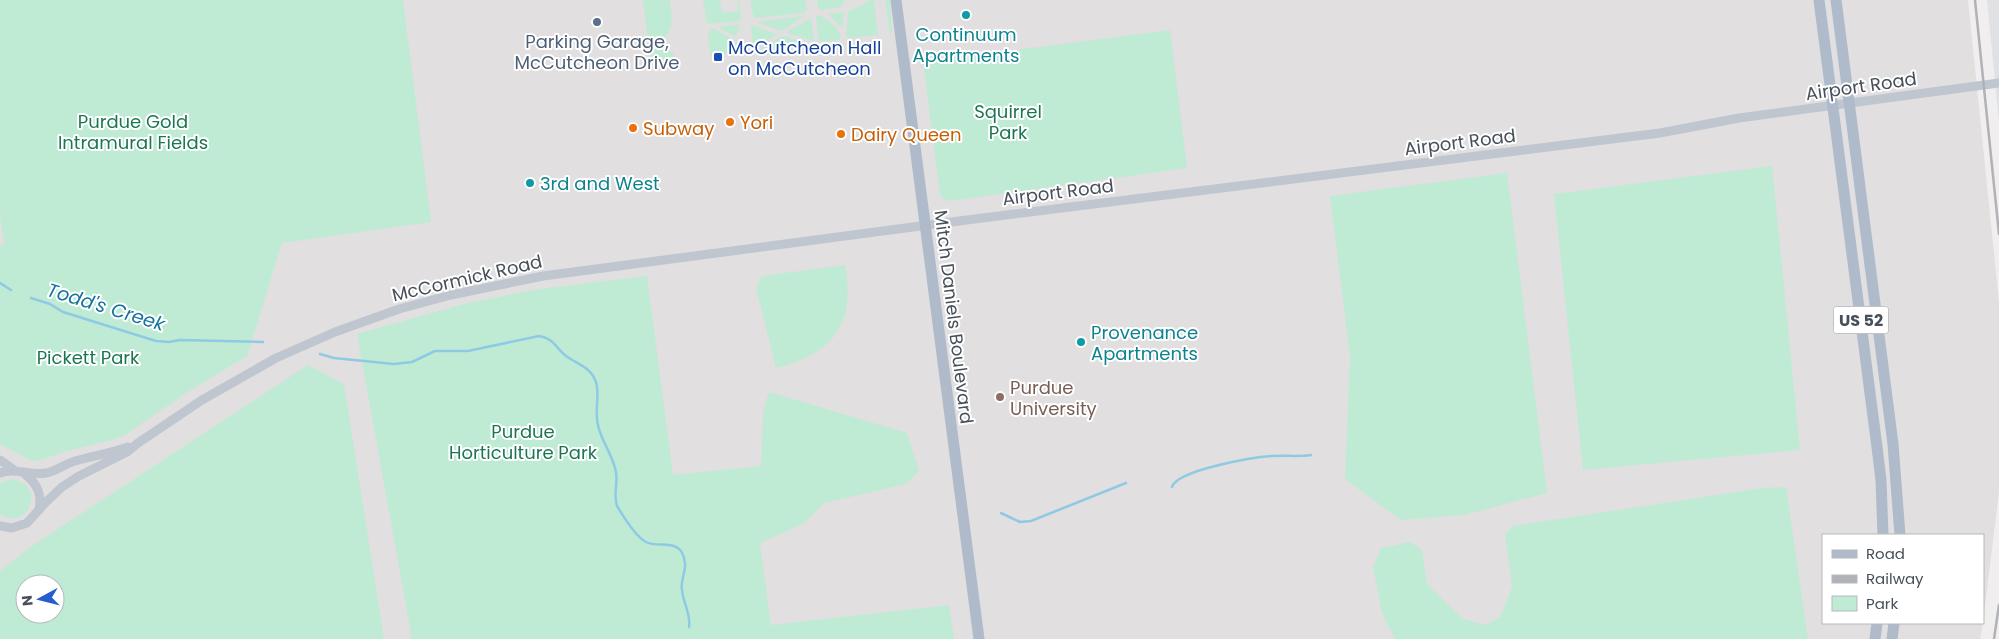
<svg xmlns="http://www.w3.org/2000/svg" width="1999" height="639" font-family="Poppins,sans-serif">
<style>
.education{fill:#e1dfdf;fill-rule:evenodd}
.airport{fill:#e0e1e5}
.green{fill:#bfebd5;fill-rule:evenodd}
.lines{fill:none;stroke-linecap:round;stroke-linejoin:round}
.stream{stroke:#8fcae5;stroke-width:2.5}
.tertiary{stroke:#bfc6cf;stroke-width:9}
.primary{stroke:#afbacb;stroke-width:11}
.rail{stroke:#b0b2b8;stroke-width:2.5}
.culture-dot{fill:#0f9aa8;stroke:#fff;stroke-width:2}
.service-dot{fill:#5c6f8a;stroke:#fff;stroke-width:2}
.transit-dot{fill:#1a4fb4;stroke:#fff;stroke-width:2}
.food-dot{fill:#e8710a;stroke:#fff;stroke-width:2}
.education-dot{fill:#8d6e63;stroke:#fff;stroke-width:2}
.labels{text-anchor:middle;dominant-baseline:central;stroke-width:4;stroke-linejoin:round;paint-order:stroke}
.shield{fill:#fff;stroke:#7e848c;stroke-width:1}
.shield-label{font-size:16px;font-weight:bold;fill:#474f5a}
.culture-label{font-size:18px;fill:#0d838f;stroke:#fff;text-anchor:start}
.service-label{font-size:18px;fill:#4e5e75;stroke:#fff}
.transit-label{font-size:18px;fill:#164399;stroke:#fff;text-anchor:start}
.street-label{font-size:18px;fill:#474f5a;stroke:#fff}
.park-label{font-size:18px;fill:#1d7653;stroke:#fff}
.food-label{font-size:18px;fill:#c56008;stroke:#fff;text-anchor:start}
.education-label{font-size:18px;fill:#785e54;stroke:#fff;text-anchor:start}
.water-label{font-size:19px;font-style:italic;fill:#16729e;stroke:#fff}
</style>
<rect width="100%" height="100%" fill="#f0eeee"/>
<path class="education" d="M0,0h1968l31,302v190l-16,130v-87h-160v88h160l-3,16h-1980zM25,584h30v30h-30z"/>
<polygon class="airport" points="1987,0 1999,0 1999,122"/>
<g class="green">
<polygon points="0,0 403,0 431,222 282,243 247,356 186,393 125,435 112,440 67,451 37,461 30,460 0,444 0,245 4,245 0,215"/>
<path d="M643,0h27c2,18 6,36 -15,42l-1,-2 -6,1z"/>
<polygon points="703,0 720,0 722,13 738,11 737,1 739,1 741,18 738,21 708,24 706,19"/>
<polygon points="750,0 805,0 807,10 804,13 755,18 753,15"/>
<polygon points="817,0 844,0 844,3 841,7 821,10 818,8"/>
<polygon points="869,0 874,0 878,35 848,38 846,34 848,11 859,7"/>
<polygon points="885,0 890,0 892,31 890,35"/>
<polygon points="844,12 842,27 842,28 828,14"/>
<polygon points="804,16 782,31 756,22 757,22"/>
<polygon points="821,16 833,24 841,36 839,40 819,42 816,19 817,16"/>
<polygon points="811,18 814,41 787,33 788,31"/>
<polygon points="740,24 736,37 718,27"/>
<polygon points="751,25 776,34 776,35 753,48"/>
<polygon points="713,28 730,38 728,42 731,45 727,54 715,56 710,55 708,32"/>
<polygon points="1170,30 1187,168 949,201 943,199 940,194 923,62"/>
<polygon points="782,36 784,36 808,44 760,50"/>
<polygon points="737,42 748,49 748,52 731,54"/>
<path d="M655,47c12,-1 19,5 22,15l-25,3 -1,-13 4,-2z"/>
<polygon points="1772,166 1800,450 1583,470 1554,194"/>
<polygon points="1507,173 1547,493 1464,515 1401,520 1345,479 1350,356 1330,196"/>
<path d="M845,265c11,59 -12,89 -69,103l-20,-80 6,-12z"/>
<polygon points="647,276 673,475 761,466 763,412 769,392 907,433 919,471 906,484 824,503 803,524 760,543 771,625 949,605 954,639 412,639 357,334 464,304 533,290"/>
<path d="M308,365l36,19 40,255h-384v-68l29,-23zM25,584h30v30h-30z"/>
<path d="M11,479c37,5 17,54 -11,35v-31z"/>
<polygon points="1786,487 1808,639 1395,639 1382,613 1373,568 1381,548 1410,542 1422,550 1427,584 1463,619 1486,625 1501,616 1512,587 1505,534 1513,526 1763,488"/>
</g>
<g class="lines">
<g class="stream">
<polyline points="0,283 11,290"/>
<polyline points="31,298 50,304 63,312 156,341 169,342 180,340 263,342"/>
<path d="M320,354l14,4 60,6 18,-2 23,-11h33l71,-15c14,2 17,12 27,20 7,5 16,9 22,14 17,15 5,36 10,55 3,16 15,30 18,47 2,12 -3,22 1,34 6,10 19,31 29,36 13,7 36,-6 39,21 1,9 -5,18 -3,27 1,13 9,23 7,37"/>
<path d="M1172,487c5,-17 82,-30 100,-31 13,-1 26,1 39,-1"/>
<polyline points="1001,513 1020,522 1031,521 1126,483"/>
</g>
<g class="tertiary">
<polyline points="0,460 14,470"/>
<path d="M0,473c15,-6 30,3 46,0 10,-2 19,-9 29,-12 18,-5 36,-8 53,-14"/>
<path d="M25,474c13,11 17,20 14,36"/>
<polyline points="0,526 12,528 27,523 45,503 62,487 79,476 127,452 138,443 202,400 276,358 335,332 399,309 451,295 543,276 943,223 1660,133 1739,118 1999,83"/>
</g>
<g class="primary">
<polyline points="896,0 979,639"/>
<polyline points="1819,0 1877,447 1881,480 1883,535"/>
<polyline points="1836,0 1893,444 1900,535"/>
<polyline points="1875,639 1877,623"/>
<polyline points="1892,639 1894,623"/>
</g>
<g class="rail">
<polyline points="1975,0 1999,234"/>
<polyline points="1994,639 1999,605"/>
</g>
</g>
<g class="culture-dot">
<circle cx="966" cy="15" r="5"/>
<circle cx="530" cy="183" r="5"/>
<circle cx="1081" cy="342" r="5"/>
</g>
<circle class="service-dot" cx="597" cy="22" r="5"/>
<rect class="transit-dot" x="713" y="52" width="10" height="10" rx="2.5"/>
<g class="food-dot">
<circle cx="730" cy="122" r="5"/>
<circle cx="633" cy="128" r="5"/>
<circle cx="841" cy="134" r="5"/>
</g>
<circle class="education-dot" cx="1000" cy="397" r="5"/>
<g class="labels">
<rect class="shield" x="1833.5" y="306.5" width="55" height="27" rx="4"/>
<g class="shield-label">
<text x="1861" y="320">US 52</text>
</g>
<g class="culture-label">
<text x="966" y="34" text-anchor="middle">Continuum<tspan x="966" dy="21">Apartments</tspan></text>
<text x="540" y="183">3rd and West</text>
<text x="1091" y="332">Provenance<tspan x="1091" dy="21">Apartments</tspan></text>
</g>
<g class="service-label">
<text x="597" y="41">Parking Garage,<tspan x="597" dy="21">McCutcheon Drive</tspan></text>
</g>
<g class="transit-label">
<text x="728" y="47">McCutcheon Hall<tspan x="728" dy="21">on McCutcheon</tspan></text>
</g>
<g class="street-label">
<text transform="translate(1861 86) rotate(-8)">Airport Road</text>
<text transform="translate(1460 142) rotate(-7)">Airport Road</text>
<text transform="translate(1058 192) rotate(-7)">Airport Road</text>
<text transform="translate(467 278) rotate(-13)">McCormick Road</text>
<text transform="translate(954 317) rotate(83)">Mitch Daniels Boulevard</text>
</g>
<g class="park-label">
<text x="1008" y="111">Squirrel<tspan x="1008" dy="21">Park</tspan></text>
<text x="133" y="121">Purdue Gold<tspan x="133" dy="21">Intramural Fields</tspan></text>
<text x="88" y="357">Pickett Park</text>
<text x="523" y="431">Purdue<tspan x="523" dy="21">Horticulture Park</tspan></text>
</g>
<g class="food-label">
<text x="740" y="122">Yori</text>
<text x="643" y="128">Subway</text>
<text x="851" y="134">Dairy Queen</text>
</g>
<g class="education-label">
<text x="1010" y="387">Purdue<tspan x="1010" dy="21">University</tspan></text>
</g>
<g class="water-label">
<text transform="translate(106 307) rotate(17)">Todd's Creek</text>
</g>
</g>
<rect x="1822" y="534" width="162" height="90" fill="#ffffff" stroke="#b5b9bd"/>
<rect x="1832" y="550" width="25" height="8" fill="#afbacb" stroke="#b5b9bd"/>
<text x="1866" y="559" font-size="15" fill="#474f5a">Road</text>
<rect x="1832" y="575" width="25" height="8" fill="#b0b2b8" stroke="#b5b9bd"/>
<text x="1866" y="584" font-size="15" fill="#474f5a">Railway</text>
<rect x="1832" y="596" width="25" height="15" fill="#bfebd5" stroke="#b5b9bd"/>
<text x="1866" y="609" font-size="15" fill="#474f5a">Park</text>
<g transform="translate(40 599) rotate(263)"><circle r="24" fill="#ffffff" stroke="#b5b9bd"/>
<path d="M0-4L9 19L0 12L-9 19Z" fill="#265ed2"/>
<text y="-8" font-size="14" font-weight="bold" text-anchor="middle" fill="#474f5a">N</text>
</g>
</svg>
